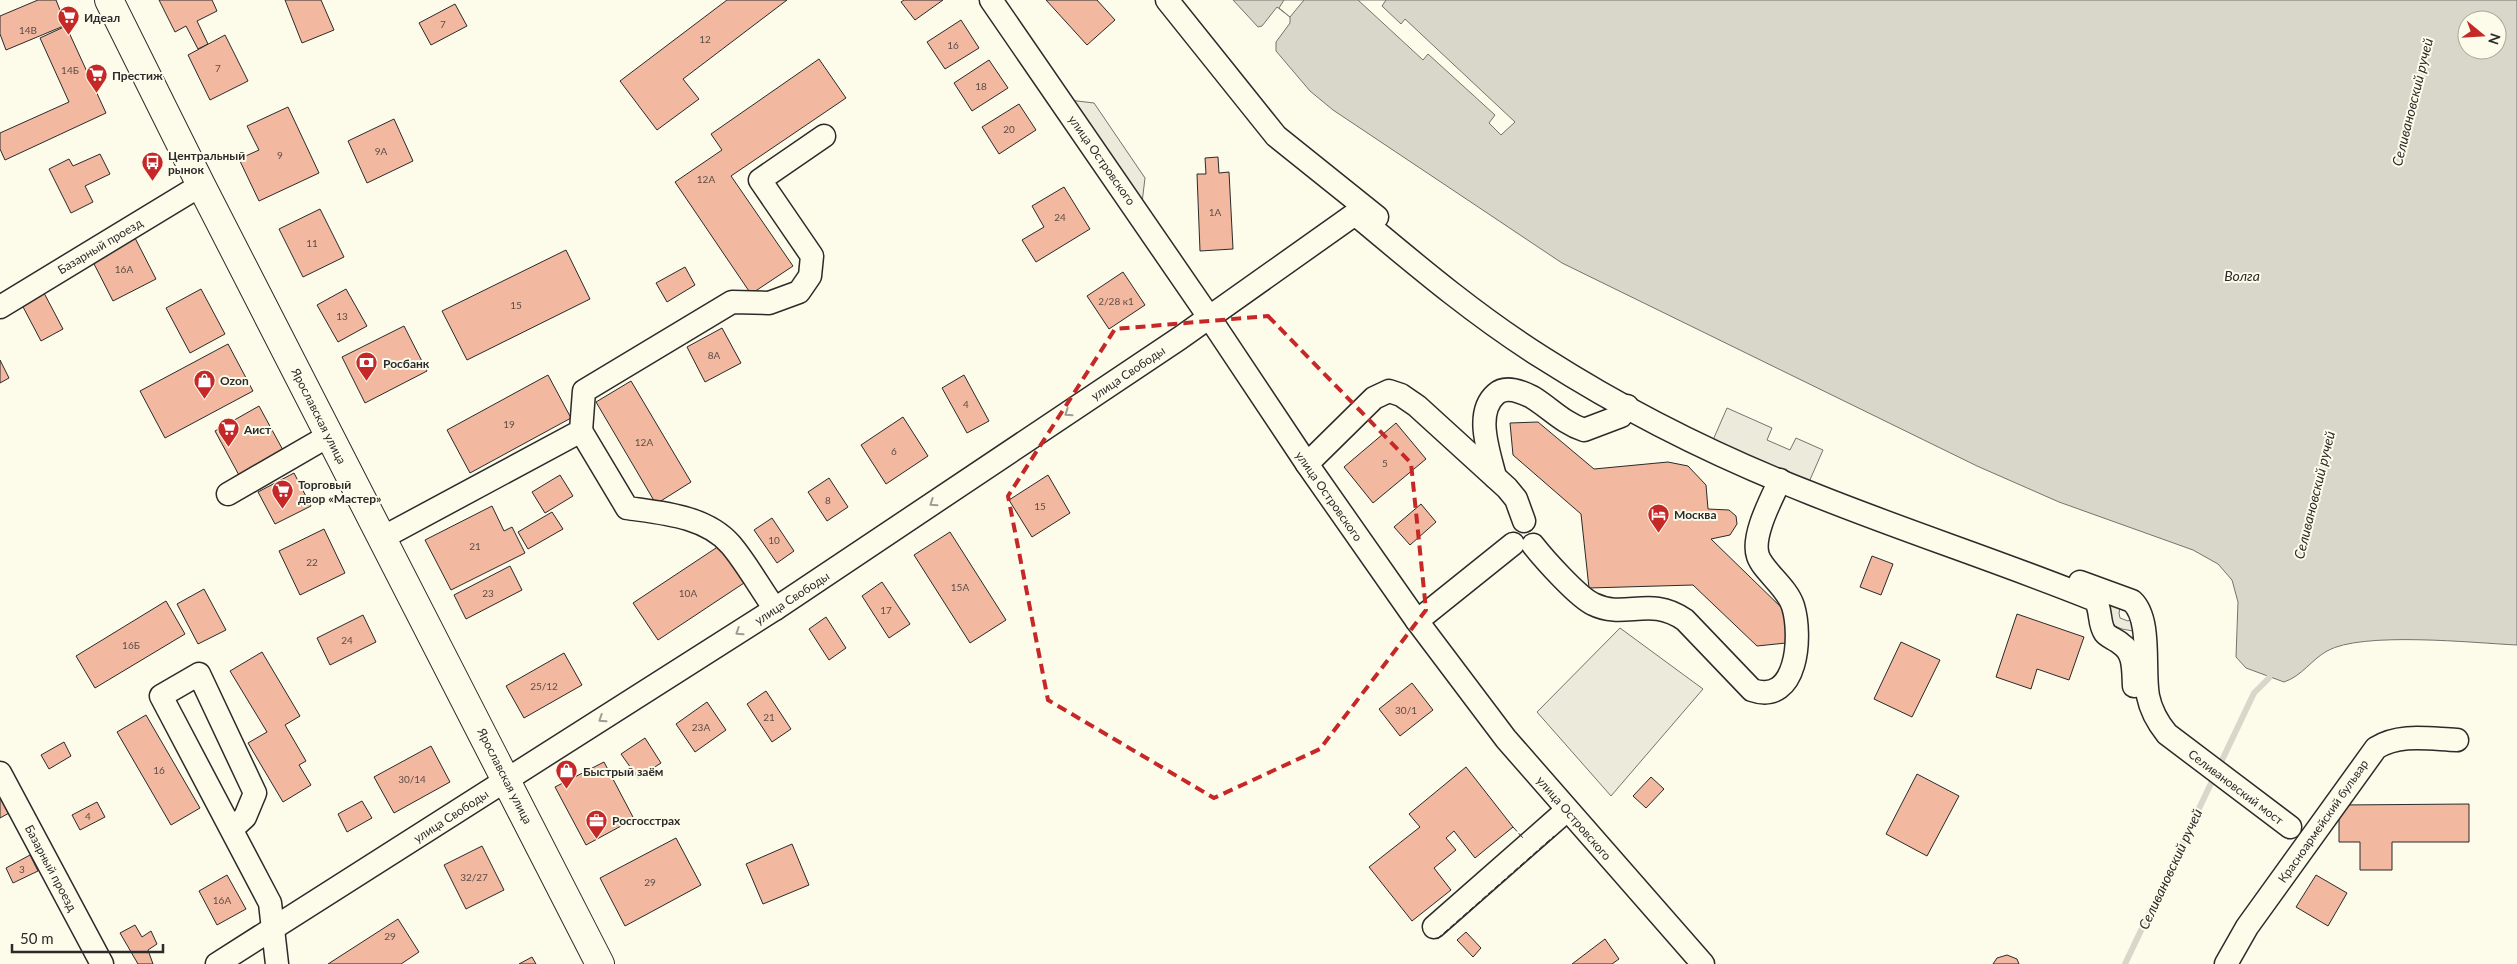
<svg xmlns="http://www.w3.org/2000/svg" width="2517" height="964" font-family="Lato,sans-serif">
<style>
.parking{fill:#eceadb;stroke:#74746e;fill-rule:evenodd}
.water{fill:#d8d7c9;stroke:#74746e;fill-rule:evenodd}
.pier{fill:#fdfbea;stroke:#74746e}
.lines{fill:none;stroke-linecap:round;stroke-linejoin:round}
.stream{stroke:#d8d7c9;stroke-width:6}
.building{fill:#f2b8a0;stroke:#2b2b2b}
.minor-casing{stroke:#2b2b2b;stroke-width:25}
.major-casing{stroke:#2b2b2b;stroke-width:30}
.minor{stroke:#fdfbea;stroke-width:22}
.major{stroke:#fdfbea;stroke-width:28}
.fence{stroke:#2b2b2b;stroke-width:1;stroke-dasharray:6 2.5;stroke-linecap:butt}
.oneway{stroke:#9e9d94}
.marked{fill:none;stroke:#c62828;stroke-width:4;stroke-dasharray:10 6;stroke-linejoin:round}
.labels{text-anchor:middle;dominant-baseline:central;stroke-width:4;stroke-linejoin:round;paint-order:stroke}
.number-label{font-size:10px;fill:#5d4e48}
.poi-label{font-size:12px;font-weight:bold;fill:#2b2b2b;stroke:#fdfbea;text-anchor:start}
.street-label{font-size:12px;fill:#2b2b2b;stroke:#fdfbea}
.water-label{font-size:14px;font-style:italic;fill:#2b2b2b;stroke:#fdfbea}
</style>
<rect width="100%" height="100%" fill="#fdfbea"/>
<g class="parking">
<polygon points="1069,100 1094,103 1145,178 1142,203"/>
<polygon points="1727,408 1772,428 1767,440 1790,450 1796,438 1823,450 1809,482 1713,440"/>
<path d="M2106,588l29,7 6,6 4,10 4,23 -27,-5 -7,-3 -5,-8zM2125,606h5l4,7 -2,5 -4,3 -8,-3 -1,-5 1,-5z"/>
<polygon points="1620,628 1703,689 1611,796 1537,712"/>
</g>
<path class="water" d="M1233,0h1284v645c-43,-2 -155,-14 -190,6 -16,9 -25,25 -43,31l-38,-14 -10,-11 2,-55 -6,-22 -14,-16 -25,-14 -134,-48 -82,-36 -415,-203 -229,-153 -23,-19 -34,-40v-9l14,-19v-6l-13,-10 -15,19 -4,1zM2467,20h30v30h-30z"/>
<g class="pier">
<polygon points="1284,0 1304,0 1290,17 1279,8"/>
<polygon points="1358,0 1386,0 1382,6 1401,24 1405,19 1515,122 1501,135 1489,123 1495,115 1428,54 1423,60"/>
</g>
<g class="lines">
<polyline class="stream" points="2125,964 2254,693 2269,678 2271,671"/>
</g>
<g class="building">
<polygon points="38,0 56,0 66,25 6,50 0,34 0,16"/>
<polygon points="159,0 212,0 217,11 197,21 208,44 198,49 186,26 175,32"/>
<polygon points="285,0 321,0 334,30 302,43"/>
<polygon points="727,0 787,0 683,79 699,99 657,130 620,81"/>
<polygon points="904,0 943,0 915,20 901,2"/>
<polygon points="1046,0 1097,0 1115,20 1087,45"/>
<polygon points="455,4 467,26 431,45 419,23"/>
<polygon points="961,20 979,48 945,69 927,42"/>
<polygon points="66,26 106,113 5,160 0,149 0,133 69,102 40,38"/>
<polygon points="225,35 248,81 210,100 188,55"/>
<polygon points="819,59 846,98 731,176 793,266 751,294 675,182 722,150 711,134"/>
<polygon points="989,60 1008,88 972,111 954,83"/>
<polygon points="1019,104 1036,130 999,154 982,127"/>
<polygon points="288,107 319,173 259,201 239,159 259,150 247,126"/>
<polygon points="394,119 413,161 367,183 348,141"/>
<polygon points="100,154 110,174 85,186 93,202 71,213 49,169 69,159 73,166"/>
<polygon points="1218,157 1219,173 1229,172 1233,249 1200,251 1197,174 1206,174 1205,158"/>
<polygon points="1064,187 1090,229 1036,262 1022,240 1044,227 1032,206"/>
<polygon points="320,209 344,257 303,277 279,229"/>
<polygon points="135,238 156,279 113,301 92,260"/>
<polygon points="566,250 590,299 467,360 442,311"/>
<polygon points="685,267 695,285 667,302 656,283"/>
<polygon points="1123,272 1145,305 1109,329 1087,296"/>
<polygon points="201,289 225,334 190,353 166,308"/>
<polygon points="346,289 367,326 338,342 317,305"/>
<polygon points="44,293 63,329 41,341 22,305"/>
<polygon points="404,326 427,371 365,403 342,357"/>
<polygon points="722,328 741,363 705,382 687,347"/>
<polygon points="228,344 253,391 165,438 140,391"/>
<polygon points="0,360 9,378 0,383"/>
<polygon points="548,375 571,418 470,473 447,430"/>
<polygon points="964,375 989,421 967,433 942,388"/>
<polygon points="631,381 691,482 656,504 596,402"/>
<polygon points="259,406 284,452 240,477 215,431"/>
<polygon points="903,417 928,456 886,484 861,445"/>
<polygon points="1538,422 1594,469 1668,462 1688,466 1706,485 1708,509 1729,510 1736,516 1737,524 1730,535 1711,539 1786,612 1786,643 1757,646 1693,585 1589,588 1581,514 1513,455 1510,423"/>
<polygon points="1396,423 1426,459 1373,503 1344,467"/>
<polygon points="294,473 311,506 275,524 258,492"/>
<polygon points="560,475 573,496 545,513 532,492"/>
<polygon points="1048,475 1070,513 1032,537 1009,500"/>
<polygon points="829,478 848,507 827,521 808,492"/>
<polygon points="1421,504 1436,522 1410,545 1394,527"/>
<polygon points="492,506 504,531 512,527 525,553 451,590 425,540"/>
<polygon points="552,512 563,529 528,549 518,532"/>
<polygon points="772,518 794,551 777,563 754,530"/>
<polygon points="324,529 345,573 300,595 279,551"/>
<polygon points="950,532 1006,620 970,643 914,555"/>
<polygon points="719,546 744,583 658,640 633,603"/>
<polygon points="1872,556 1893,564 1881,595 1860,587"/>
<polygon points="510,566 522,590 466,619 454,595"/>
<polygon points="882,582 910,624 889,638 862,596"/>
<polygon points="204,589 226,630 198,644 177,604"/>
<polygon points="166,601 185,634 95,688 76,656"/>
<polygon points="2017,614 2084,637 2069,680 2037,669 2031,689 1996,677"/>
<polygon points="363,615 376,642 330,665 317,638"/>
<polygon points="826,617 846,648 829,660 809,629"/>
<polygon points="1901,642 1940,660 1912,717 1874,699"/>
<polygon points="262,652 300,716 285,725 306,761 299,765 311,785 283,802 248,743 267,732 230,671"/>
<polygon points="564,653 582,685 524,718 506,686"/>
<polygon points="1412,683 1433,710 1400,736 1379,709"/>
<polygon points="766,691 791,729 772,742 747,704"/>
<polygon points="707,702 726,730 695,752 676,724"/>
<polygon points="146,715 200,808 171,825 117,732"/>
<polygon points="645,738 661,763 638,778 621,754"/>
<polygon points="64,742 71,756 49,769 41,755"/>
<polygon points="431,746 450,782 394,813 374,777"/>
<polygon points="604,762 634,819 586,845 555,787"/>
<polygon points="1466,767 1513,827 1475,858 1454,831 1446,838 1456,850 1434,868 1451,890 1412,921 1369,867 1420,827 1409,814"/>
<polygon points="1917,774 1959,796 1927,856 1886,834"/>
<polygon points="1651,777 1664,789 1646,808 1633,796"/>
<polygon points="3,797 11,812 0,818 0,799"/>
<polygon points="362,801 372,818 347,832 338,814"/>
<polygon points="97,802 105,817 80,830 72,815"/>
<polygon points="2469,804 2469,842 2392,842 2392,870 2360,870 2360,842 2339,842 2339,805"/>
<polygon points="676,838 701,885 625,926 600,878"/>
<polygon points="792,844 809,885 763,904 746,864"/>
<polygon points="482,846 504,890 466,909 444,865"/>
<polygon points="30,855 38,871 13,883 6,868"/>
<polygon points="227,875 246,909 217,925 199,891"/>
<polygon points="2316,875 2347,893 2328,926 2296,907"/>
<polygon points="398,919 419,952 401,964 328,964"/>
<polygon points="135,925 142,937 151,931 157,944 148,950 153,964 138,964 120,933"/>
<polygon points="1466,932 1481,948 1473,957 1457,940"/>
<polygon points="1605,939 1619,959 1612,964 1572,964"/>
<polygon points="2007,955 2017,959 2019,964 1993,964 1997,958"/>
<polygon points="532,957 536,964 519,964"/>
</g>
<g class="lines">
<defs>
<g id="minor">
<polyline points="991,0 1209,317 1307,464 1417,621 1506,739 1703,964"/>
<polyline points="1167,0 1276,136 1377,217"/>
<polyline points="0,307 201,185"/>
<path d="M581,431l46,77c35,5 79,8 104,37 16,19 29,43 44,64"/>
<polyline points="1307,464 1374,398 1389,391 1401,395 1417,406 1507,488 1516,499 1524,521"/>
<path d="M1495,477c-6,-25 -21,-64 1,-83 10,-9 26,-2 36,3 18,11 31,26 52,33l37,-14 6,-10"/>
<polyline points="228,494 330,435"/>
<polyline points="382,538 581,431 584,391 732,302 769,303 799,292 810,276 812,256 760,180 824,136"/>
<path d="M1533,545c11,14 45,52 60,59 32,16 57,-9 92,16l67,70c46,16 50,-55 41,-84 -6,-19 -30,-35 -35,-50 -7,-20 14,-58 22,-76"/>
<path d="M2080,582l52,19c20,18 11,69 16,95 3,15 10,27 19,38l123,93"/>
<polyline points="1417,621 1513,544"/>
<polyline points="0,773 102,964"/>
<polyline points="232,829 245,817 255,793 199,674 161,696 270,903 277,964"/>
<polyline points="1434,927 1567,810"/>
<path d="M217,964l558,-355 405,-271 175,-124c61,51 121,102 188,144 83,53 175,99 267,135 94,38 191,69 285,107 7,10 3,23 10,33 3,4 12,7 16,11 14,9 12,27 13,42"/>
<path d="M2226,964l21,-37 129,-179c24,-15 53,-9 81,-8"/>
</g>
<polyline id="major" points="109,0 201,185 600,964"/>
</defs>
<use href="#minor" class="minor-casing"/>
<use href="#major" class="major-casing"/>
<use href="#minor" class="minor"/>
<use href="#major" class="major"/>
<g class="fence">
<polyline points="1513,827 1523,838"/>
<polyline points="1437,939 1554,836"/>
</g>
</g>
<defs><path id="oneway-chevron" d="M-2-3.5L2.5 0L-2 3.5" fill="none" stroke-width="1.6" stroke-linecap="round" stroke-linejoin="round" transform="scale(1.25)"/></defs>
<g class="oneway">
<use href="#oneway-chevron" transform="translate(1068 413) rotate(146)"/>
<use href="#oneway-chevron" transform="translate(933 503) rotate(146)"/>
<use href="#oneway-chevron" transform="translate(739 632) rotate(147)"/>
<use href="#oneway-chevron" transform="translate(602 719) rotate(147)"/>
</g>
<path class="marked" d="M1268,316l143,147 15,147 -106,139 -106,49 -166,-98 -40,-204 107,-167z"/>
<defs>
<symbol id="supermarket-pin" viewBox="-11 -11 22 30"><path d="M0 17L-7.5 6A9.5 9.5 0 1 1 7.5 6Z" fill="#c62828" stroke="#fdfbea"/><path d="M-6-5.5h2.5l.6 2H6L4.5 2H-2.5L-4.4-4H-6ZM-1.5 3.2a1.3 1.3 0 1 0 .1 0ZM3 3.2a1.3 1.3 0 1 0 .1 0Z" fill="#fff"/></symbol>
<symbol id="bus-pin" viewBox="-11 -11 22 30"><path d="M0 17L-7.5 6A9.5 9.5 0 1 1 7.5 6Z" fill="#c62828" stroke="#fdfbea"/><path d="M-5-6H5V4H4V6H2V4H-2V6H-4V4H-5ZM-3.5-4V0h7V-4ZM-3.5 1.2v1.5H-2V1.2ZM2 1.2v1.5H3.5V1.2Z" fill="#fff"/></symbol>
<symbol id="bank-pin" viewBox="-11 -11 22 30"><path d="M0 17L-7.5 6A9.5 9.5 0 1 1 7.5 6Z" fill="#c62828" stroke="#fdfbea"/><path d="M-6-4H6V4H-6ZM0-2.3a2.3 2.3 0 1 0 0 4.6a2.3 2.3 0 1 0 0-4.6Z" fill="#fff"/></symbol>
<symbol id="shop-pin" viewBox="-11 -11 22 30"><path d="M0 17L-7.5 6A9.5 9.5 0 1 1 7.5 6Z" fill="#c62828" stroke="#fdfbea"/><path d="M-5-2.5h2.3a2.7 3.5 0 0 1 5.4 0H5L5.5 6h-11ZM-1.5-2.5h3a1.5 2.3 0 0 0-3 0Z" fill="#fff"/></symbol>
<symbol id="hotel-pin" viewBox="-11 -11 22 30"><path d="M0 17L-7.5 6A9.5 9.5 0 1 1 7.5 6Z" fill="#c62828" stroke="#fdfbea"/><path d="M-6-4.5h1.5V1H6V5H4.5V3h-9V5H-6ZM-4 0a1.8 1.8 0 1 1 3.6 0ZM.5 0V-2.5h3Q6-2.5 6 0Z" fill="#fff"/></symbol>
<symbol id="office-pin" viewBox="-11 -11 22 30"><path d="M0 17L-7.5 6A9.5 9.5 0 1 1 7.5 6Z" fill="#c62828" stroke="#fdfbea"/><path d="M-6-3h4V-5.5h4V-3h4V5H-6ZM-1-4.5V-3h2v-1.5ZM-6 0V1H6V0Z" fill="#fff"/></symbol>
</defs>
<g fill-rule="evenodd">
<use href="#supermarket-pin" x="56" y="4" width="25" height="34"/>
<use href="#supermarket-pin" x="84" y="62" width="25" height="34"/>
<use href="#bus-pin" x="140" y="150" width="25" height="34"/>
<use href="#bank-pin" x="354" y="350" width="25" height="34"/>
<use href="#shop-pin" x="192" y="368" width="25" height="34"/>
<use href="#supermarket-pin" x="216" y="416" width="25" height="34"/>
<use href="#supermarket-pin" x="270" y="478" width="25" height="34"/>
<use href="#hotel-pin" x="1646" y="502" width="25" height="34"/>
<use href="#shop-pin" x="554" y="758" width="25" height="34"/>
<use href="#office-pin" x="584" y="808" width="25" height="34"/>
</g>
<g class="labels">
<g class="number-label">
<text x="443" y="24">7</text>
<text x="28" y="30">14В</text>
<text x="705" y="39">12</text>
<text x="953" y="45">16</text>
<text x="218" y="68">7</text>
<text x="70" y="70">14Б</text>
<text x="981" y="86">18</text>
<text x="1009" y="129">20</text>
<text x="381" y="151">9А</text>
<text x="280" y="155">9</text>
<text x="706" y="179">12А</text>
<text x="1215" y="212">1А</text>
<text x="1060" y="217">24</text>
<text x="312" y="243">11</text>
<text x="124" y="269">16А</text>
<text x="1116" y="301">2/28 к1</text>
<text x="516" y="305">15</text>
<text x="342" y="316">13</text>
<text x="714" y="355">8А</text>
<text x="966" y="404">4</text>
<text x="509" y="424">19</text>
<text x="644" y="442">12А</text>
<text x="894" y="451">6</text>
<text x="1385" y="463">5</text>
<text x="828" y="500">8</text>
<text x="1040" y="506">15</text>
<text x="774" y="540">10</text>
<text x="475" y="546">21</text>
<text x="312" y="562">22</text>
<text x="960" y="587">15А</text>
<text x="488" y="593">23</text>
<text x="688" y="593">10А</text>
<text x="886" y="610">17</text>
<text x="347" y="640">24</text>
<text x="131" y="645">16Б</text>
<text x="544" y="686">25/12</text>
<text x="1406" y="710">30/1</text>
<text x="769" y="717">21</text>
<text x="701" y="727">23А</text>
<text x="159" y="770">16</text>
<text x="412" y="779">30/14</text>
<text x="88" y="816">4</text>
<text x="22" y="869">3</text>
<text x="474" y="877">32/27</text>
<text x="650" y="882">29</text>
<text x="222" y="900">16А</text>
<text x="390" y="936">29</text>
</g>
<g class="poi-label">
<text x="84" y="17">Идеал</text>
<text x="112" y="75">Престиж</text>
<text x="168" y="155">Центральный<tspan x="168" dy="14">рынок</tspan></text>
<text x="383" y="363">Росбанк</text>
<text x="220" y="380">Ozon</text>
<text x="244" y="429">Аист</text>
<text x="298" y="484">Торговый<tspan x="298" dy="14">двор «Мастер»</tspan></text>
<text x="1674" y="514">Москва</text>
<text x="583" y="771">Быстрый заём</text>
<text x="612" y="820">Росгосстрах</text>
</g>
<g class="street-label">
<text transform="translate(1102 160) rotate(55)">улица Островского</text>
<text transform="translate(100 246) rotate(-31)">Базарный проезд</text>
<text transform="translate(1128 373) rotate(-34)">улица Свободы</text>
<text transform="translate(319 416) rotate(63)">Ярославская улица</text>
<text transform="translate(1329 496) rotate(55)">улица Островского</text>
<text transform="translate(792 598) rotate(-33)">улица Свободы</text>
<text transform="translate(505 776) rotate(63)">Ярославская улица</text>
<text transform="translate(2236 787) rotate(37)">Селивановский мост</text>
<text transform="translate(451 816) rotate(-33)">улица Свободы</text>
<text transform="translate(1574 818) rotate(49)">улица Островского</text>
<text transform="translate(2323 821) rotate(-55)">Красноармейский бульвар</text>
<text transform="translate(51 868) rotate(62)">Базарный проезд</text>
</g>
<g class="water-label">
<text transform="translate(2412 102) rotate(-76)">Селивановский ручей</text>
<text x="2242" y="275">Волга</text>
<text transform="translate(2314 495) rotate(-76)">Селивановский ручей</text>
<text transform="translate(2170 869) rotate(-65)">Селивановский ручей</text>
</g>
</g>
<g transform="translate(2482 35) rotate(108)"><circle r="24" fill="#fdfbea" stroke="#a9a89e"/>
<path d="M0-4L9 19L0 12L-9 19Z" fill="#c62828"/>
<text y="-8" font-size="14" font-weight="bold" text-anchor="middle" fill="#2b2b2b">N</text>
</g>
<path d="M12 944v8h151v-8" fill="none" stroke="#2b2b2b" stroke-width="2.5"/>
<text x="20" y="944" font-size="15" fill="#2b2b2b" stroke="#fdfbea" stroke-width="4" paint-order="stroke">50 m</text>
</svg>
